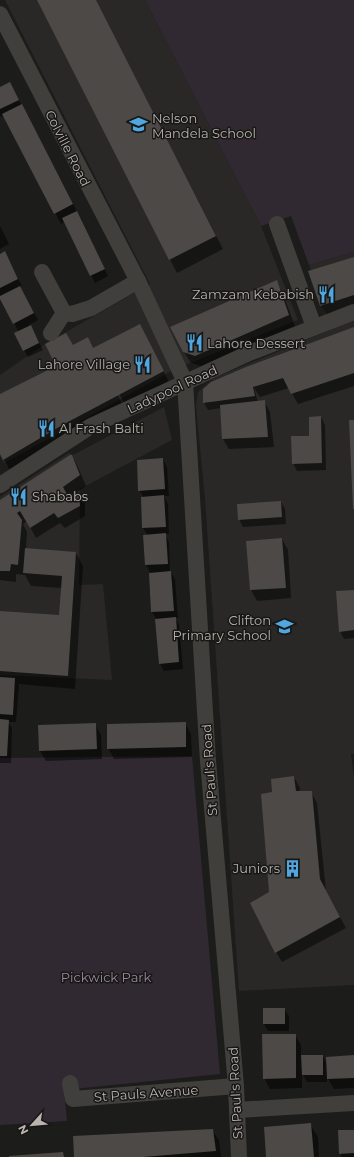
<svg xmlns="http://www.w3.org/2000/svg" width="354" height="1157" font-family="Montserrat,sans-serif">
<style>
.built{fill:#292826}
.green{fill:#302931}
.shadow{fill:#0007}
.building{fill:#4c4947}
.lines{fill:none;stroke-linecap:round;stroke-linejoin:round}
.minor{stroke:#413f3c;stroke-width:16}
.labels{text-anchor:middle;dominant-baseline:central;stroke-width:3;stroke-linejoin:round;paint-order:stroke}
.poi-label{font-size:13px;fill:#bab3ae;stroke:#171715;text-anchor:start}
.street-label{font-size:13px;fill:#bab3ae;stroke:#171715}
.park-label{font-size:13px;fill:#9d88a3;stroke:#171715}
</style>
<rect width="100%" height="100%" fill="#1c1c1a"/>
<g class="built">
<polygon points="5,0 145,0 261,226 298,320 175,369 4,463 0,455 0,375 45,344 150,284"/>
<polygon points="354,252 354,754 351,754 354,778 354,985 239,991 205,499 196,406 198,392 214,378 330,330 309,265"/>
<polygon points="164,407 172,440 80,489 79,585 103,584 112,680 0,675 0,497 69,453 73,455"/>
</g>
<g class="green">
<polygon points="145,0 354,0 354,252 309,265 291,216 261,226"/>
<polygon points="192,756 220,1074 64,1090 67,1121 0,1125 0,758"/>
</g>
<g class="shadow">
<polygon points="38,0 95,0 223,249 177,273"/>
<polygon points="10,83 81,219 108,276 95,283 64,222 61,224 4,116 1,117 0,115 0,88"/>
<polygon points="0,226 9,244 0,249"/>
<polygon points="5,253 22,286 20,287 38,320 29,325 43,350 28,357 24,350 19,332 0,297 0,255"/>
<polygon points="354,258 354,308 327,316 321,305"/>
<polygon points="276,281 282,292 295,326 201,366 191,363 184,352"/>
<polygon points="354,328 354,386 298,404 289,388 260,397 254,388 258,402 264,401 270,412 274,447 229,449 223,439 221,408 208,410 204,403"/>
<polygon points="145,335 169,382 125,405 117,390 115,391 125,408 11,472 0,452 0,395 58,366 73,346 93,349"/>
<polygon points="321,417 325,425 326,470 297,471 293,463"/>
<polygon points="72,456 78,467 86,486 69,498 70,499 79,494 85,504 85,516 65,528 60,523 36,538 27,521 23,524 27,532 26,550 76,553 83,566 75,689 18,684 19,686 16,722 8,722 12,728 11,763 0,763 0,612 60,616 62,588 31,586 25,575 16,574 16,582 0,580 0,502"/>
<polygon points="163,459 167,467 169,496 164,496 168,504 169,534 165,534 169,542 170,571 175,579 178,618 175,618 179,625 183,669 164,671 160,664 156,619 152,612 151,574 146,565 148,536 143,528 144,498 139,490"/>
<polygon points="281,502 285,509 286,524 243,527 239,519"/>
<polygon points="282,539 288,550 291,598 257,601 251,590 247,542"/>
<polygon points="354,591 354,638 344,639 340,631"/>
<polygon points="185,723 191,734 192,757 114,759 108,748"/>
<polygon points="95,724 101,735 102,759 46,761 40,751"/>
<polygon points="294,777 300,788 300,792 311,792 317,803 326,891 346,928 282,962 276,952 270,893"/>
<polygon points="284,1009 289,1016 289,1031 268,1031 264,1024"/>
<polygon points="295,1035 301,1045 301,1056 323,1056 327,1064 354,1056 354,1088 334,1089 327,1077 327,1082 307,1082 302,1073 302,1088 270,1089 264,1078"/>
<polygon points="310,1124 318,1137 319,1157 267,1157"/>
<polygon points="212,1130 219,1140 221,1157 75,1157"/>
<polygon points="354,1131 354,1157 342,1157 340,1153"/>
</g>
<g class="building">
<polygon points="37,0 96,0 216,236 169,260"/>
<polygon points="10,82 19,100 0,109 0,87"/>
<polygon points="22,104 73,204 54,214 2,114"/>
<polygon points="77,211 105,269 90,276 62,218"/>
<polygon points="5,251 18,279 0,288 0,254"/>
<polygon points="354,257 354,295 320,306 308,271"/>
<polygon points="277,280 289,315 195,356 183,352 170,327"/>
<polygon points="20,286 34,313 13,324 0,299 0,296"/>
<polygon points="140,324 164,371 66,423 3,460 0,454 0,394 56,366 45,344 66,333 73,345 88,337 93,348"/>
<polygon points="31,325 39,343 23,351 14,333"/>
<polygon points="354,327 354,373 291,394 283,378 253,387 255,396 203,403 203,389 211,382 246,367"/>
<polygon points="265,400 268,437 222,439 220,405"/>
<polygon points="321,416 322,463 292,464 291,436 309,436 309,417"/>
<polygon points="349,420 354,420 354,509 353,509"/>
<polygon points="70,455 72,455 80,475 63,487 69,498 79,493 80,506 58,518 54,513 30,528 20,511 17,513 22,520 18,565 11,564 10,571 0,571 0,500"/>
<polygon points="163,458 165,489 138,491 137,460"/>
<polygon points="164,495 166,527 142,528 141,497"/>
<polygon points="281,501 282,517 238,520 237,504"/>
<polygon points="166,533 168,564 145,565 143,535"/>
<polygon points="282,538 286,588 250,590 246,541"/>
<polygon points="25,548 76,552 68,676 0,671 0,611 59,615 62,576 23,573"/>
<polygon points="171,571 174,611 151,612 149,573"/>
<polygon points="354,590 354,630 339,632 336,591"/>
<polygon points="176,617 179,662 159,664 155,619"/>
<polygon points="0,677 15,678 13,715 0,714"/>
<polygon points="0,719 9,720 7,756 0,756"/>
<polygon points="186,722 186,747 107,749 107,724"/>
<polygon points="96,723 97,749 39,751 38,725"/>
<polygon points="294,776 296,791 312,791 320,879 340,917 275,953 250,903 269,892 261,794 272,792 271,779"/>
<rect x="263" y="1008" width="22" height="16"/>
<polygon points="262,1034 296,1034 296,1078 263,1079"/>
<polygon points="301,1055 323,1055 323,1075 302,1075"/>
<polygon points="354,1055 354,1078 327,1079 326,1057"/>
<polygon points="311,1123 314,1157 266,1157 264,1127"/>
<polygon points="213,1129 216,1151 143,1157 74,1157 73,1136"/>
<polygon points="338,1130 354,1130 354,1153 339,1154"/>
<polygon points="63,1152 64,1157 9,1157 9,1156"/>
</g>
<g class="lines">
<g class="minor">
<polyline points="0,14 138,281 185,382 208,761 236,1086 239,1157"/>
<polyline points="277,224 314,327"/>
<polyline points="42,272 64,313 72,314 91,308 138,281"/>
<polyline points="51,333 64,313"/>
<polyline points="0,485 91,426 249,353 354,312"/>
<polyline points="70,1083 73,1099 236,1086"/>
<polyline points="237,1110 354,1103"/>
</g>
</g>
<defs>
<symbol id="school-bare" viewBox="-9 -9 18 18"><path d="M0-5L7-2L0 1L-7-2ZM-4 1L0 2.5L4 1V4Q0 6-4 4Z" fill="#50a6df" stroke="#171715" stroke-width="2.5" paint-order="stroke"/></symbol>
<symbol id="restaurant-bare" viewBox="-9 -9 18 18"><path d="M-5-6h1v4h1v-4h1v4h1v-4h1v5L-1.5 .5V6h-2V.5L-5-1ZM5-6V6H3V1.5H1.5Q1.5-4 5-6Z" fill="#50a6df" stroke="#171715" stroke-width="2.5" paint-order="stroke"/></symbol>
<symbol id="building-bare" viewBox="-9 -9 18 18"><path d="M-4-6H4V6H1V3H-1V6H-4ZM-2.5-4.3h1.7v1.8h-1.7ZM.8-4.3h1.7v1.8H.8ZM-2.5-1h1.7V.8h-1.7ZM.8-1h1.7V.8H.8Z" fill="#50a6df" stroke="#171715" stroke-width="2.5" paint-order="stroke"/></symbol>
</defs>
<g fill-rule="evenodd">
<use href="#school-bare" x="126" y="112" width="25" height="25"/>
<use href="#restaurant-bare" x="314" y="282" width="25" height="25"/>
<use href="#restaurant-bare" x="182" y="330" width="25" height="25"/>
<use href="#restaurant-bare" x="130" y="352" width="25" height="25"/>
<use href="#restaurant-bare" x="34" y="416" width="25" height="25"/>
<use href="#restaurant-bare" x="6" y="484" width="25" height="25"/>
<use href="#school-bare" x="272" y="614" width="25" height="25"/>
<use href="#building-bare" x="280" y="856" width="25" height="25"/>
</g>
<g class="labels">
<g class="poi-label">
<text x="152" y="118">Nelson<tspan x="152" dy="15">Mandela School</tspan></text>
<text x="314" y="294" text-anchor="end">Zamzam Kebabish</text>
<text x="207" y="343">Lahore Dessert</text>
<text x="130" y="364" text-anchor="end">Lahore Village</text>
<text x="59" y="428">Al Frash Balti</text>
<text x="32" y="496">Shababs</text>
<text x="271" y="620" text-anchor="end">Clifton<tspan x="271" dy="15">Primary School</tspan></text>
<text x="280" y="868" text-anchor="end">Juniors</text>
</g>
<g class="street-label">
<text transform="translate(68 148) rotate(63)">Colville Road</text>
<text transform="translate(172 389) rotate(-25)">Ladypool Road</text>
<text transform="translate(209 770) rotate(-94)">St Paul's Road</text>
<text transform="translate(146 1093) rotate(-4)">St Pauls Avenue</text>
<text transform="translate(235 1093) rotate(-93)">St Paul's Road</text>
</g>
<g class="park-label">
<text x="106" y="977">Pickwick Park</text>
</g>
</g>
<g transform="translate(32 1125) rotate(243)" stroke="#171715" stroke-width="3" paint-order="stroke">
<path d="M0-3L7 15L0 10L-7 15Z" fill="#bab3ae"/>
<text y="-6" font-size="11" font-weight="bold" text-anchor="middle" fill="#bab3ae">N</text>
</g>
</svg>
